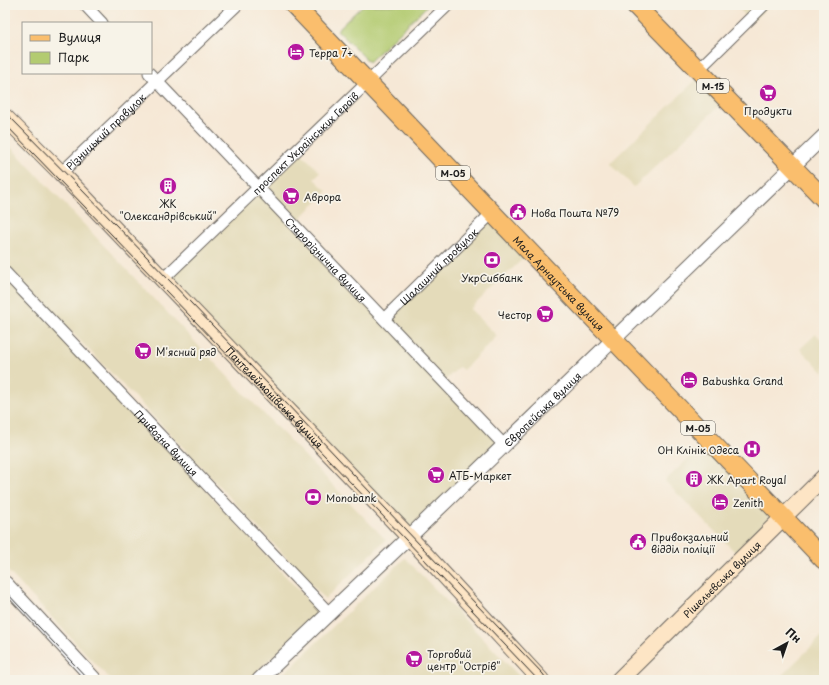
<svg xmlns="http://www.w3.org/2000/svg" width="829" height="685" font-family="'Playpen Sans',sans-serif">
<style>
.built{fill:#e4dbba}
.green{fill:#b3cb71;stroke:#687446}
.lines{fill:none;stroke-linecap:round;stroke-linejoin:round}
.minor-casing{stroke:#68635d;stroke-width:13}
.tertiary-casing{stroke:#68635d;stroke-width:16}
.secondary-casing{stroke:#68635d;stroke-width:18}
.primary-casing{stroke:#68635d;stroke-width:20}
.minor{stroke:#fff;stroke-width:11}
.tertiary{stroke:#fff;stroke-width:14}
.secondary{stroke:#fde5c5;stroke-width:16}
.primary{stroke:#fabe6d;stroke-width:18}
.tram{stroke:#1c1c1c;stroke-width:1}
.labels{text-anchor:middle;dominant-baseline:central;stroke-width:3.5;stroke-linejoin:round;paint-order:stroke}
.shield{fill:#f7f3e8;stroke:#5e5c59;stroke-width:1}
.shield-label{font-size:9px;font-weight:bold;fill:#1c1c1c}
.poi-label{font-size:10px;fill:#1c1c1c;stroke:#f7f3e8;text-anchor:start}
.street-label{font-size:10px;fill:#1c1c1c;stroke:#f7f3e8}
</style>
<rect width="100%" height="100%" fill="#f7f3e8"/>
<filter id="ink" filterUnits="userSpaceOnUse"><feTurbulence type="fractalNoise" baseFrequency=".025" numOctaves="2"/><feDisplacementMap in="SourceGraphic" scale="8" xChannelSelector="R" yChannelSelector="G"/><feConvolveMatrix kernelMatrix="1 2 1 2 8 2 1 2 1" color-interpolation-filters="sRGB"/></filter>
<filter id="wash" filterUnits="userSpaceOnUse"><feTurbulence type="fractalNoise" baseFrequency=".012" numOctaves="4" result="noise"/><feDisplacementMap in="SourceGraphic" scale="16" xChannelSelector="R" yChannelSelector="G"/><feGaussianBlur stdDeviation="0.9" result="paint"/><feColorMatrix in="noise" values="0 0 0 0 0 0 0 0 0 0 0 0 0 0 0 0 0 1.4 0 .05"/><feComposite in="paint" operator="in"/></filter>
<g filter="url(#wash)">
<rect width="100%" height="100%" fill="#f6e8d6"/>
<g class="built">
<polygon points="735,5 770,5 752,22"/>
<polygon points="701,75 725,100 634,187 610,163"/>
<polygon points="5,141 232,381 386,540 325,599 174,438 5,263"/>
<polygon points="300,152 320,172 314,179 327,191 295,224 260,188"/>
<polygon points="258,190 504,445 408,536 165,281"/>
<polygon points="492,216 529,253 470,309 497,336 463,370 459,367 445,380 386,319"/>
<polygon points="5,274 319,612 248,680 111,680 5,568"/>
<polygon points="816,334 824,342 824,373 800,349"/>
<polygon points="707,440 781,516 741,558 665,481"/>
<polygon points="405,558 522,679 521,680 277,680"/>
<polygon points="824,634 824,680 777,680 819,639"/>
</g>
<polygon class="green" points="363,5 426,5 427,6 369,62 337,30"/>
</g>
<g filter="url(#ink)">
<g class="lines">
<defs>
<g id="minor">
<polyline points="85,5 102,23"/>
<polyline points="698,70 764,5"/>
<path id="s1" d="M149,73l355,372"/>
<path id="s2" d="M61,173l176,-168"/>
<path id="s3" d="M5,272l324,341"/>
<path id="s4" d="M162,280l286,-275"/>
<path id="s5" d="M384,319l108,-106"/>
</g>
<g id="tertiary">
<polyline points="5,583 95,680"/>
<path id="s6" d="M259,680l147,-140 418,-404"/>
</g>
<g id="secondary">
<path id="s7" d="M5,117l56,56 348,364 132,143"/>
<path id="s8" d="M619,680l205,-203"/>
</g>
<g id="primary">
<path id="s9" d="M294,5l530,555"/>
<polyline points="635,5 824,199"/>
</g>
</defs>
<use href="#minor" class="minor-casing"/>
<use href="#tertiary" class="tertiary-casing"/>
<use href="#secondary" class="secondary-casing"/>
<use href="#primary" class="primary-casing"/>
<use href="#minor" class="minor"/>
<use href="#tertiary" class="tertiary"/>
<use href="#secondary" class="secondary"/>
<use href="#primary" class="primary"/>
<g class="tram">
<path d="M5,112c183,183 358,375 538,562l4,6"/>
<polyline points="5,124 406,540 538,680"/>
<polyline points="5,591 89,680"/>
</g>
</g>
</g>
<defs>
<symbol id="hotel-disc" viewBox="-11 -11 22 22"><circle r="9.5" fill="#b5179e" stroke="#f7f3e8"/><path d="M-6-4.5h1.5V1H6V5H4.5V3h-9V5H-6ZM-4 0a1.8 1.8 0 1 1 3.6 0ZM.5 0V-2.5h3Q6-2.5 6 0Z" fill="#fff"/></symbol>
<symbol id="supermarket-disc" viewBox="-11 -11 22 22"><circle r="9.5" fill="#b5179e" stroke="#f7f3e8"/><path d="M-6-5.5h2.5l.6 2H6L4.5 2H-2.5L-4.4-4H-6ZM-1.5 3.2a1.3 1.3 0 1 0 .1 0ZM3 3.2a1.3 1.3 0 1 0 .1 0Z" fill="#fff"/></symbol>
<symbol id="building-disc" viewBox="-11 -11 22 22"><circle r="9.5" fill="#b5179e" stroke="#f7f3e8"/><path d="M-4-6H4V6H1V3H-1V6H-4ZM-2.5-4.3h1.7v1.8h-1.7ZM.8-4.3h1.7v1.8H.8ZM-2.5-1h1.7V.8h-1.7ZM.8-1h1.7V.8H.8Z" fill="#fff"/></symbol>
<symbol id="civic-disc" viewBox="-11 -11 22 22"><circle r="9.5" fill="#b5179e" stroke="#f7f3e8"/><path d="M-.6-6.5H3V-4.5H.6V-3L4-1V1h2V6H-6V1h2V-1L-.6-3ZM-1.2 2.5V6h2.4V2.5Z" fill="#fff"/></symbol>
<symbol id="bank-disc" viewBox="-11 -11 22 22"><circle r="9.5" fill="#b5179e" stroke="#f7f3e8"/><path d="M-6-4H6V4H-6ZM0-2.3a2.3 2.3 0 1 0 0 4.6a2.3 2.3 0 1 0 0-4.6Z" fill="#fff"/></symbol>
<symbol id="hospital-disc" viewBox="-11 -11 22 22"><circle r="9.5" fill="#b5179e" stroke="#f7f3e8"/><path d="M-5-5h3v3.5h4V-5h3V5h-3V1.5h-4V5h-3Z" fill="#fff"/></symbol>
</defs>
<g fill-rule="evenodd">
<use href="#hotel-disc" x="286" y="42" width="20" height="20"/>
<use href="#supermarket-disc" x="758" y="83" width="20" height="20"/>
<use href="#building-disc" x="158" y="176" width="20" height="20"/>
<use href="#supermarket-disc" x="281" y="186" width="20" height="20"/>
<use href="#civic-disc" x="508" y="202" width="20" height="20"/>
<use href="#bank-disc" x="482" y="250" width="20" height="20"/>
<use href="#supermarket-disc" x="535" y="304" width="20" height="20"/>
<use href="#supermarket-disc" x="133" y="341" width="20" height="20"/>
<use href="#hotel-disc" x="679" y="370" width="20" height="20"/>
<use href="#hospital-disc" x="742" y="439" width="20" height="20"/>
<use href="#supermarket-disc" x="426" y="465" width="20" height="20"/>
<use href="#building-disc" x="684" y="469" width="20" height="20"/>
<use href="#bank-disc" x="303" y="487" width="20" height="20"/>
<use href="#hotel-disc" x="710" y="492" width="20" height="20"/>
<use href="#civic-disc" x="628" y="532" width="20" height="20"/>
<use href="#supermarket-disc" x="404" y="649" width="20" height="20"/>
</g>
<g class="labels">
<g class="shield">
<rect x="697" y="79" width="32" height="14" rx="3"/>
<rect x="436" y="166" width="34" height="14" rx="3"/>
<rect x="681" y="421" width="34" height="14" rx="3"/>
</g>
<g class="shield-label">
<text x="713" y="86">М-15</text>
<text x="453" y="173">М-05</text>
<text x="698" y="428">М-05</text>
</g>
<g class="poi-label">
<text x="309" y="52">Терра 7+</text>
<text x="768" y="110" text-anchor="middle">Продукти</text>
<text x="304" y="196">Аврора</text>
<text x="168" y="203" text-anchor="middle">ЖК<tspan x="168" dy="12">"Олександрівський"</tspan></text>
<text x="531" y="212">Нова Пошта №79</text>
<text x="492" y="277" text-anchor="middle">УкрСиббанк</text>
<text x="532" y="314" text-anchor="end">Честор</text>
<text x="156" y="351">М'ясний ряд</text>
<text x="702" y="380">Babushka Grand</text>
<text x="739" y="449" text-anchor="end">ОН Клінік Одеса</text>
<text x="449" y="475">АТБ-Маркет</text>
<text x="707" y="479">ЖК Apart Royal</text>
<text x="326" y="497">Monobank</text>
<text x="733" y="502">Zenith</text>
<text x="651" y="536">Привокзальний<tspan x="651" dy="12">відділ поліції</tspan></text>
<text x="427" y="653">Торговий<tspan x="427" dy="12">центр "Острів"</tspan></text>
</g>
<g class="street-label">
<text stroke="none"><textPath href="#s2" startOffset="61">Різницький провулок</textPath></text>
<text stroke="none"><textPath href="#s4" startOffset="198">проспект Українських Героїв</textPath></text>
<text stroke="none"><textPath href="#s1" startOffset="257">Старорізнична вулиця</textPath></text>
<text stroke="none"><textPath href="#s5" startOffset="76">Шалашний провулок</textPath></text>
<text stroke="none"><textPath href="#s9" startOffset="384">Мала Арнаутська вулиця</textPath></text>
<text stroke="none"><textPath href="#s7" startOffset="389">Пантелеймонівська вулиця</textPath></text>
<text stroke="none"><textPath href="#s6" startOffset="392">Європейська вулиця</textPath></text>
<text stroke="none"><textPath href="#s3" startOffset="235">Привозна вулиця</textPath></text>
<text stroke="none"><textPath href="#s8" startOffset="144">Рішельєвська вулиця</textPath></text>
</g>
</g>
<rect width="829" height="685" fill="none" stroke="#f7f3e8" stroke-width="20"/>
<rect x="22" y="22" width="130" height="52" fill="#f7f3e8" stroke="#9f9d96"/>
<rect x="30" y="35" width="20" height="6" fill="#fabe6d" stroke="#9f9d96"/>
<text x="58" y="42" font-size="12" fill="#1c1c1c">Вулиця</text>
<rect x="30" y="52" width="20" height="12" fill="#b3cb71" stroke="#9f9d96"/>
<text x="58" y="62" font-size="12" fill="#1c1c1c">Парк</text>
<g transform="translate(787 643) rotate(40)" stroke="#f7f3e8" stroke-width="3" paint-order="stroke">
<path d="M0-3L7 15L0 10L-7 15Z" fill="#1c1c1c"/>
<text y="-6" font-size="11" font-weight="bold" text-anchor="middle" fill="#1c1c1c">Пн</text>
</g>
</svg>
